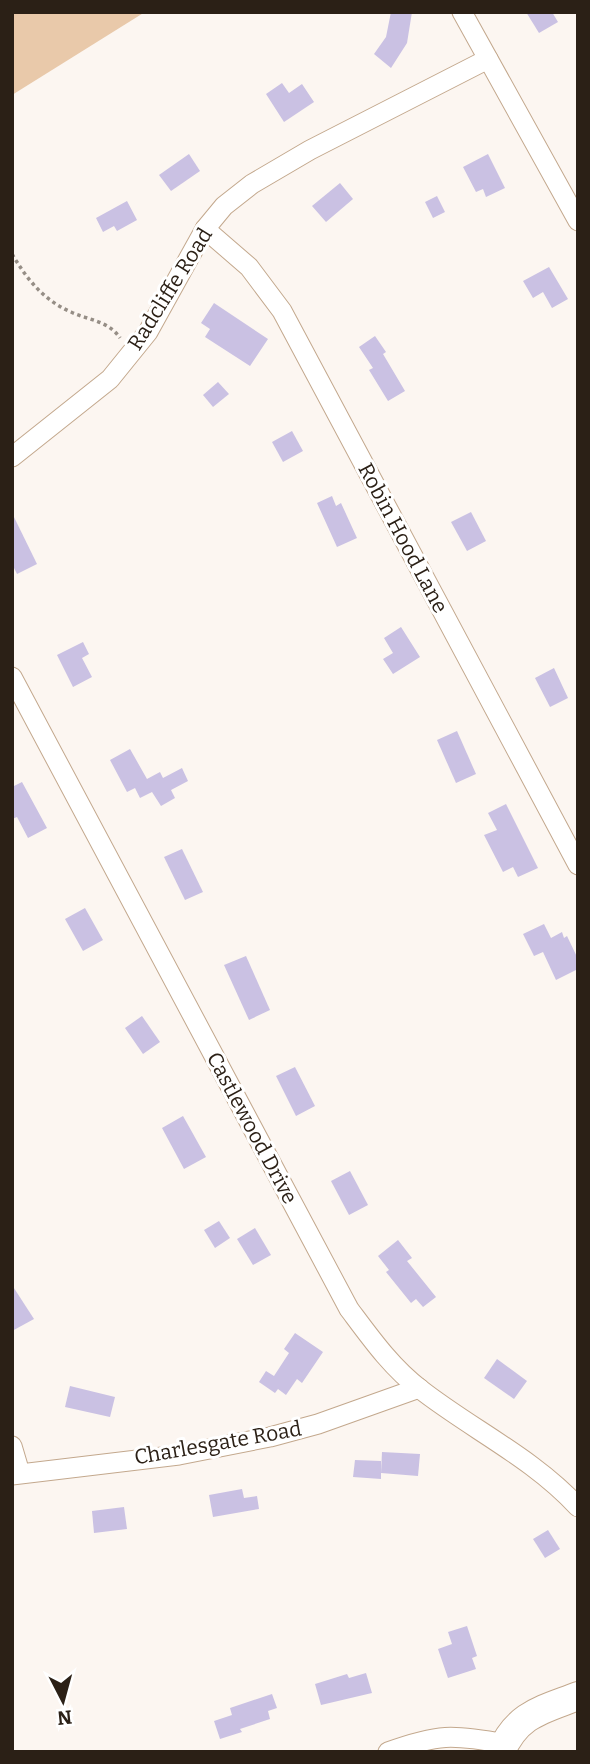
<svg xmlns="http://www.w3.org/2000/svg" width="590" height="1764" font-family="Bitter,serif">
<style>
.green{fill:#e9c9aa}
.building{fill:#cac1e3}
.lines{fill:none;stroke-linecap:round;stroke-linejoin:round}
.street-casing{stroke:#c3a88d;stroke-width:21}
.secondary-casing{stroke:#c3a88d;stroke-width:30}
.path{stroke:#968e86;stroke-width:3.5;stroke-dasharray:3.5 3.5;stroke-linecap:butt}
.street{stroke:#fff;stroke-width:19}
.secondary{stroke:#fff;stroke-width:28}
.labels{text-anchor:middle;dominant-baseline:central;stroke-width:6;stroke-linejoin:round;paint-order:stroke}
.street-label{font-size:21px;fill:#2b2016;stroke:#fff}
</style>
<rect width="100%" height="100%" fill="#fcf6f1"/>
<polygon class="green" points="12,12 145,12 12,95"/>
<g class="building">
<polygon points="391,12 412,12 407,43 391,68 374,54 386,37"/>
<polygon points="526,12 552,12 558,22 539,33"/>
<polygon points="282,83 289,93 302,84 314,102 284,122 266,94"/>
<polygon points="189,154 200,171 171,191 159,175"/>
<polygon points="488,154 505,188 486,197 483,189 476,192 463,167"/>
<polygon points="340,183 353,199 326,222 312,206"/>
<polygon points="437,196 445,212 433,218 425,202"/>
<polygon points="127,201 137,220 117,231 114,226 103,232 96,218"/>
<polygon points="549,267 568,299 552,308 543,292 533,298 523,281"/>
<polygon points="214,303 268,339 250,366 205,337 210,329 201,323"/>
<polygon points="375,336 386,352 383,354 405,391 388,401 369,370 373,368 359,347"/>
<polygon points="218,382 229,394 213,407 203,395"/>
<polygon points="292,431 303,451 283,462 272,442"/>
<polygon points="332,496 336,506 341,503 357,538 337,547 317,503"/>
<polygon points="471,512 486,541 467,551 451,522"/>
<polygon points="12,513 37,564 17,574 12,564"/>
<polygon points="401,627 420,657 393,674 383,659 393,653 384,638"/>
<polygon points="83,642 89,654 82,658 92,677 73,687 57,655"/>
<polygon points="554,668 568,698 550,707 535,678"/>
<polygon points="457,731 476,774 456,783 437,740"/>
<polygon points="130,749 147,779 160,772 163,778 182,768 188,781 171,790 175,798 161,806 152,792 140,798 135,788 127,792 110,760"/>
<polygon points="22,782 47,828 28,838 17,817 12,819 12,787"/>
<polygon points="506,804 538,868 518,877 513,867 503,872 484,835 497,830 488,813"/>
<polygon points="182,849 203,892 185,900 164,857"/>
<polygon points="85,908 103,940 83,951 65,919"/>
<polygon points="544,924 551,938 562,932 564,938 567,936 578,959 578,969 556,980 543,952 534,956 523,934"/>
<polygon points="246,956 270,1010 249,1020 224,965"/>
<polygon points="142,1016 160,1042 143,1054 125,1028"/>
<polygon points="295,1067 315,1106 296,1116 276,1076"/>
<polygon points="183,1116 206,1157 184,1169 162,1128"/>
<polygon points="350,1171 368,1205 349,1215 331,1181"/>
<polygon points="219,1221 230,1238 215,1248 204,1230"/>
<polygon points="255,1228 271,1255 253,1265 237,1239"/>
<polygon points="398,1240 412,1258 407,1261 436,1297 423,1307 416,1299 411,1303 386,1272 389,1270 378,1256"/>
<polygon points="12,1285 34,1319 12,1331"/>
<polygon points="295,1333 323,1352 302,1383 297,1379 286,1395 278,1389 275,1393 259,1382 266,1371 274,1376 289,1353 284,1349"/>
<polygon points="497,1359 527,1381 514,1399 484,1378"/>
<polygon points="70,1386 115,1397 110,1417 65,1407"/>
<polygon points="382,1452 420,1454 418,1476 381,1473"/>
<polygon points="355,1460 381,1461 381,1479 353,1477"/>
<polygon points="242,1489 244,1498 257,1496 259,1509 213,1517 209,1495"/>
<polygon points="124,1507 127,1529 94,1533 92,1511"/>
<polygon points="548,1530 560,1549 545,1558 533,1539"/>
<polygon points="467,1626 477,1656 472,1658 476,1669 448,1678 438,1649 452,1644 448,1632"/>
<polygon points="366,1673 372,1693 321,1705 315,1684 347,1674 349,1678"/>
<polygon points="272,1694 277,1708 268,1711 270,1719 240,1729 242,1732 220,1739 214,1721 232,1715 230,1708"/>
</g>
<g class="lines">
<defs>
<g id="street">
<polyline points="462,12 578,221"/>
<polyline points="205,229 249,267 282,311 578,865"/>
<polyline points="12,457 110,379 148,332 205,229 224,206 252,184 310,150 488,59"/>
<path d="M12,677l337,632c21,28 42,58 71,80 51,40 113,69 158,118"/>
<polyline points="12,1446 20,1473"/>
<polyline points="12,1475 179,1455 270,1437 318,1424 419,1388"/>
<path d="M388,1752c50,-18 64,-18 117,-8"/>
</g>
<path id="secondary" d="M501,1752c16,-38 41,-42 77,-56"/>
</defs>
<use href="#street" class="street-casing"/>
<use href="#secondary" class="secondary-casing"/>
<path class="path" d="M12,254c15,25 31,46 59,58 17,8 38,9 49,26"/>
<use href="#street" class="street"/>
<use href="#secondary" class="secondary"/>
</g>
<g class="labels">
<g class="street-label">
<text transform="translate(170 289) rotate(-58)">Radcliffe Road</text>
<text transform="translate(403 538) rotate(62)">Robin Hood Lane</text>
<text transform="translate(252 1128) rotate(62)">Castlewood Drive</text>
<text transform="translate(218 1443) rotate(-10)">Charlesgate Road</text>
</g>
</g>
<rect width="590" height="1764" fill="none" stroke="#2b2016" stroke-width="28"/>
<g transform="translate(63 1701) rotate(174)" stroke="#ffffff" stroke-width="5" paint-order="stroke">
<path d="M0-5L12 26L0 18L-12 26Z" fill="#2b2016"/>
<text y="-10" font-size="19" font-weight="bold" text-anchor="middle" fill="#2b2016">N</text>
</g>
</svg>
